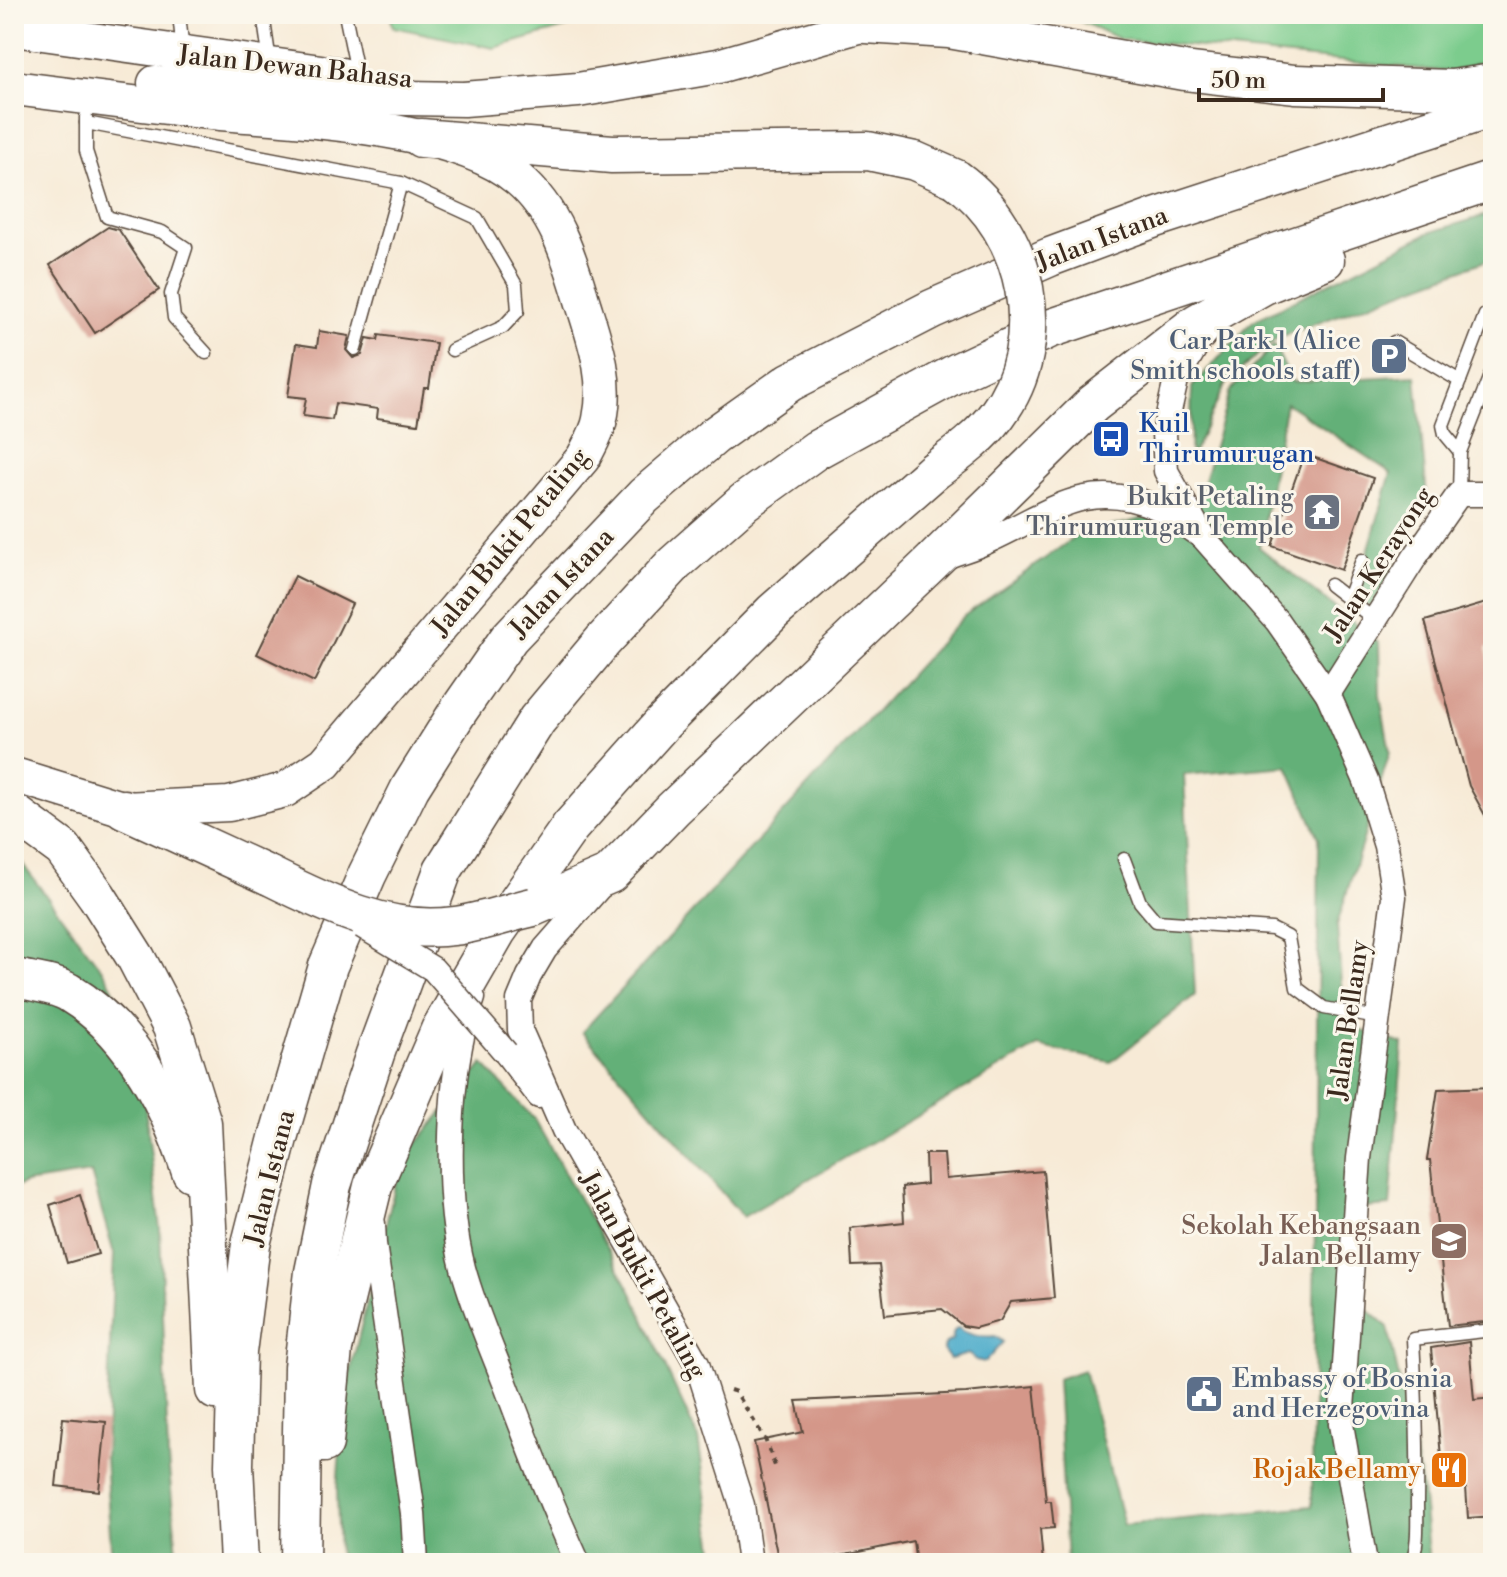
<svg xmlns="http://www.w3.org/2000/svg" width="1507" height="1577" font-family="'Libre Bodoni',serif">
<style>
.green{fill:#7bcc8d;stroke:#5b7b56;stroke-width:2}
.forest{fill:#64b078;stroke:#506d4b;stroke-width:2}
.water{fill:#4babca;stroke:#436a74;stroke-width:2}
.building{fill:#d49789}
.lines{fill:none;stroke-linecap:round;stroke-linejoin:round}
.service-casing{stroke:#57473a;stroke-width:15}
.minor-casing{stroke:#57473a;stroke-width:27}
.secondary-casing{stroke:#57473a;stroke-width:37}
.primary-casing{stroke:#57473a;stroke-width:41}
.path{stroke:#57473a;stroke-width:4;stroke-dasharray:6 6;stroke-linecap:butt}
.service{stroke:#fff;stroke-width:12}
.minor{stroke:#fff;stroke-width:24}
.secondary{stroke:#fff;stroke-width:34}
.primary{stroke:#fff;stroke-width:38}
.minor-bridge-casing{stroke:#57473a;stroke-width:27;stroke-linecap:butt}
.primary-bridge-casing{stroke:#57473a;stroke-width:41;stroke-linecap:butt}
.minor-bridge{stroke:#fff;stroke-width:24}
.primary-bridge{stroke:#fff;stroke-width:38}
.labels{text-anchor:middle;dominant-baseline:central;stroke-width:6;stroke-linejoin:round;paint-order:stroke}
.street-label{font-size:26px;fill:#3b2a1e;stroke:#fbf7ec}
.service-label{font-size:26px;fill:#4e5e75;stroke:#fbf7ec;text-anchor:end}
.transit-label{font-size:26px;fill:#164399;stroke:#fbf7ec;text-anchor:start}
.worship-label{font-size:26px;fill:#5b616d;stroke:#fbf7ec;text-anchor:end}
.education-label{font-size:26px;fill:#785e54;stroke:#fbf7ec;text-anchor:end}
.food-label{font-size:26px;fill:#c56008;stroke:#fbf7ec;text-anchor:end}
</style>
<rect width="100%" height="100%" fill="#fbf7ec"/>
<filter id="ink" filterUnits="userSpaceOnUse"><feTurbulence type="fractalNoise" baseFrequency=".0125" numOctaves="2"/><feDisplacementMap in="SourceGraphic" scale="16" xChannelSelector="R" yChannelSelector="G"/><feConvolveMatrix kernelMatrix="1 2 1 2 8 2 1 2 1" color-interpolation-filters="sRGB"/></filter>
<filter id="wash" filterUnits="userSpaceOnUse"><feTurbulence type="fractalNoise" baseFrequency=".006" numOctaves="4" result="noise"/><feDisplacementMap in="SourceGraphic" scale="32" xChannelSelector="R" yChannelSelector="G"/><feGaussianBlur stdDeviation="1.8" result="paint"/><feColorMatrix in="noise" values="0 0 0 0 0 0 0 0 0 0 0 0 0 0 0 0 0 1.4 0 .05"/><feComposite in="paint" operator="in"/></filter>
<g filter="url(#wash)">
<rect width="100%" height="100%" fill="#f7ead6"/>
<g class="green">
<polygon points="390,14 614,14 494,48 393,27"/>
<polygon points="1064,14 1493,14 1493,58 1452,72 1120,39"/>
</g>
<g class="forest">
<polygon points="1493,213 1493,258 1277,338 1226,383 1190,460 1192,387 1253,321 1428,233"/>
<polygon points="1274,345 1292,382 1416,375 1427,497 1372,609 1355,596 1391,473 1286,403 1259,547 1379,643 1380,696 1390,752 1337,925 1344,1025 1403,1044 1390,1206 1355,1209 1347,1292 1388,1327 1422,1487 1429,1563 1067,1563 1057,1379 1084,1370 1124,1525 1312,1506 1319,838 1288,766 1184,775 1195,995 1111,1062 1038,1046 743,1217 582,1032 964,616 1078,535 1197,505 1230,391"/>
<polygon points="14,853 106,975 136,1034 160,1229 168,1459 178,1563 112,1563 105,1459 114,1254 91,1173 25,1183 14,1188"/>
<polygon points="483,1064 535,1120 632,1293 698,1438 716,1563 339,1563 337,1489 344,1397 401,1162"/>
</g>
<path class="water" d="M958,1328c12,8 23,10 37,8l8,6 -18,20 -9,-2 -8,-6 -18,5 -7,-9 3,-7 6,-3 2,-9z"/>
<g id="blocks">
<g class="building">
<polygon points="108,227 119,230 159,290 95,333 50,265"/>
<polygon points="319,331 349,336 346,350 353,358 362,355 367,338 378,340 379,335 436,343 429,388 424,388 418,424 377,418 378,409 335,403 332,420 303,416 306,398 288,396 296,344 317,347"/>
<polygon points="1304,454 1373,478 1341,570 1272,546"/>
<polygon points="295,576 352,604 314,682 257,654"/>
<polygon points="1493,601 1493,646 1486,648 1493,675 1493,830 1469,786 1425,621"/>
<polygon points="1493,1087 1493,1321 1448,1326 1430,1160 1427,1160 1438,1089"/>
<polygon points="925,1154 944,1154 946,1179 1043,1171 1054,1298 1011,1302 1000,1321 975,1328 963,1326 942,1309 885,1315 879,1265 852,1266 850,1228 904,1222 902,1187 926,1184"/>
<polygon points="80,1195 98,1254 67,1263 50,1205"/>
<polygon points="1469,1342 1474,1400 1493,1398 1493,1516 1468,1518 1466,1487 1444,1489 1431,1348"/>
<polygon points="1034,1386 1046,1501 1051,1501 1054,1528 1040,1529 1043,1563 916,1563 913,1541 806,1563 779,1563 754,1442 803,1432 796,1401 966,1393"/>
<polygon points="63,1418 106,1422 99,1491 56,1486"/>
</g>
</g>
</g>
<g filter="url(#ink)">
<use href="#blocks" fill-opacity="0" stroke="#57473a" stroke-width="2"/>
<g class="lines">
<defs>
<g id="service">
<polyline points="179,14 183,52"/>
<polyline points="263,14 270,62"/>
<polyline points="345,14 358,77"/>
<polyline points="86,117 86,151 107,217 162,232 186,248 171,294 174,318 206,353"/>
<polyline points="86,123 401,183 477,218 516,285 518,311 503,327 452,350"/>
<polyline points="1394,342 1460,381"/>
<polyline points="355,349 401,183"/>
<polyline points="1460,452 1445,434 1443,425 1485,315 1493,311"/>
<polyline points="1459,494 1460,452 1493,368"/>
<polyline points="1330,585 1375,620"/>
<polyline points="1348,598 1362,560"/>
<polyline points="1124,859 1140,902 1156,921 1272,929 1288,937 1297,988 1324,1008 1377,1018"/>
<path d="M1411,1563c8,-17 6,-42 6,-61 1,-55 -1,-108 -4,-163l80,-9"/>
</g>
<g id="minor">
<polyline points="1213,325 1199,341 1176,380 1164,433 1166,471 1203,537 1277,621 1328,694 1366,781 1386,846 1394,897 1359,1158 1341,1424 1365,1563"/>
<path d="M945,557c16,-6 32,-10 47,-18 59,-27 95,-61 164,-32 15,6 29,18 42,27"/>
<polyline points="1328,694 1415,557 1459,494 1493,494"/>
<polyline points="601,885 545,949 529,976 519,1000 520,1030 564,1130 697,1364 742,1505 750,1563"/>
<path d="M473,998c-26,72 -29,195 -10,270 11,41 29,81 44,120 22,59 45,118 71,175"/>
<polyline points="506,1053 539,1096"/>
<polyline points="373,1224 374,1244 413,1513 416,1563"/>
</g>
<g id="secondary">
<polyline points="14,29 342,75"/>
<polyline points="155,83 350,97 464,99 578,90 718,66 865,24"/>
<path d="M14,88c62,8 125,16 187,23 85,9 252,12 317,68 37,31 51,77 64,121 12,39 27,78 18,119 -2,13 -11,27 -17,39l-258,305 -40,27 -56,14 -105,5 -110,-34"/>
</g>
<g id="primary">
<polyline points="865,24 949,29 1184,71 1295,84 1452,89 1493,83"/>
<polyline points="421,138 612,154 868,151 915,161 956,179"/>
<polyline points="124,809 270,876"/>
<polyline points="14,813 63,849 97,896 136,958 172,1027 202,1123 215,1390"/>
<polyline points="533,907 610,874 673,809 931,563 1093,404 1197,323 1264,285 1325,260"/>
<path d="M14,978c16,3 39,6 54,14 64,38 101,112 123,180"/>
<polyline points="324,1443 333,1349 373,1186 440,1030 497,931 570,827 662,724 773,612 933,472"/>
<polyline points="239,1563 234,1465 237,1352 251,1244 278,1138 328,966 367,875 410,788 459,710 509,638 644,496 714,436 790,382 932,309 1050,257 1155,218 1493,108"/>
<polyline points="300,1563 303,1367 314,1272 332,1185 375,1054 443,870 537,720 603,641 674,564 744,502 816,450 958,372 1049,329 1493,180"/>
</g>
</defs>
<use href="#service" class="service-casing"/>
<use href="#minor" class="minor-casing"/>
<use href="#secondary" class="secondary-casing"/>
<use href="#primary" class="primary-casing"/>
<polyline class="path" points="730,1390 736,1392 765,1439 775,1466"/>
<use href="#service" class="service"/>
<use href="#minor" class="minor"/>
<use href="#secondary" class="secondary"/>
<use href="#primary" class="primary"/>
<defs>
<polyline id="minor-bridge" points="362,926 433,969 506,1053"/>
<g id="primary-bridge">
<path d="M933,472c23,-17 47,-34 64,-57 55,-73 31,-185 -41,-236"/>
<path d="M270,876c56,28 120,59 184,50 26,-3 53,-13 79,-19"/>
</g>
</defs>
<use href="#minor-bridge" class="minor-bridge-casing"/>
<use href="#primary-bridge" class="primary-bridge-casing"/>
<use href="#minor-bridge" class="minor-bridge"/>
<use href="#primary-bridge" class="primary-bridge"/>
</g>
</g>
<defs>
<symbol id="parking-square" viewBox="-11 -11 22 22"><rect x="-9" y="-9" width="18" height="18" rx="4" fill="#5c6f8a" stroke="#fbf7ec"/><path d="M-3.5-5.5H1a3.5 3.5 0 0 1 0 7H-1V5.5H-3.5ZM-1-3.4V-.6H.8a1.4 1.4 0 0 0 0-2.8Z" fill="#fff"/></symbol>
<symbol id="bus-square" viewBox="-11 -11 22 22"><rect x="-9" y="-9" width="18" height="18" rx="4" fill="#1a4fb4" stroke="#fbf7ec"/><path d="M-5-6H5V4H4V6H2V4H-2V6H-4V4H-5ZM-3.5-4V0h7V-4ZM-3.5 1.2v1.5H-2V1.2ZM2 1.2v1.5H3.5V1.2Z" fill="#fff"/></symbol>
<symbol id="temple-square" viewBox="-11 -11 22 22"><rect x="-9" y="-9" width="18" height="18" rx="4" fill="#6b7280" stroke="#fbf7ec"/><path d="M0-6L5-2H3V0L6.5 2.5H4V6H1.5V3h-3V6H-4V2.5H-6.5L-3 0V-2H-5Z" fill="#fff"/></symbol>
<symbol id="school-square" viewBox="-11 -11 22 22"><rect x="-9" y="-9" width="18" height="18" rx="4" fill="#8d6e63" stroke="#fbf7ec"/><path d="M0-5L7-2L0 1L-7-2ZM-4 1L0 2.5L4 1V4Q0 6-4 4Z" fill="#fff"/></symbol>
<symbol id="civic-square" viewBox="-11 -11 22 22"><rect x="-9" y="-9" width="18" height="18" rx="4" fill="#5c6f8a" stroke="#fbf7ec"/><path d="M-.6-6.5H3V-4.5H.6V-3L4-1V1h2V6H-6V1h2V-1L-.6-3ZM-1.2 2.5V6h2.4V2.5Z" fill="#fff"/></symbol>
<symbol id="restaurant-square" viewBox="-11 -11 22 22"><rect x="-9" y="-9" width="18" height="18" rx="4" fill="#e8710a" stroke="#fbf7ec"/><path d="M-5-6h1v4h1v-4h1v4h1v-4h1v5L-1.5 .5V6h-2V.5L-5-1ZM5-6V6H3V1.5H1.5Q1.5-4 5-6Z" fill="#fff"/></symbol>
</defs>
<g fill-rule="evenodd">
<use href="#parking-square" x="1367" y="334" width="44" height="44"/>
<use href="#bus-square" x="1089" y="417" width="44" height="44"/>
<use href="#temple-square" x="1300" y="490" width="44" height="44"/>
<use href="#school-square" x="1427" y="1219" width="44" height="44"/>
<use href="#civic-square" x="1182" y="1372" width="44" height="44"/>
<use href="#restaurant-square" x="1427" y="1448" width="44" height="44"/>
</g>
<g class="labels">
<g class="street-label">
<text transform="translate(295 67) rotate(6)">Jalan Dewan Bahasa</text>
<text transform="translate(1102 239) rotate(-21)">Jalan Istana</text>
<text transform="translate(510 542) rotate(-51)">Jalan Bukit Petaling</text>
<text transform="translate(1379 564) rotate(-57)">Jalan Kerayong</text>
<text transform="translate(562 583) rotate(-47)">Jalan Istana</text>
<text transform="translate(1349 1020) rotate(-82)">Jalan Bellamy</text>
<text transform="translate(270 1178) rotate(-76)">Jalan Istana</text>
<text transform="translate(643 1275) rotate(61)">Jalan Bukit Petaling</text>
</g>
<g class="service-label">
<text x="1361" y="341">Car Park 1 (Alice<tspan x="1361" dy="30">Smith schools staff)</tspan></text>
<text x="1232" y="1379" text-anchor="start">Embassy of Bosnia<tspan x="1232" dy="30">and Herzegovina</tspan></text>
</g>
<g class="transit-label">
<text x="1139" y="424">Kuil<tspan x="1139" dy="30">Thirumurugan</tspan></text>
</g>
<g class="worship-label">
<text x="1294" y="497">Bukit Petaling<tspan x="1294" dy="30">Thirumurugan Temple</tspan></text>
</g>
<g class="education-label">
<text x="1421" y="1226">Sekolah Kebangsaan<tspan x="1421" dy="30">Jalan Bellamy</tspan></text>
</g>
<g class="food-label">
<text x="1421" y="1470">Rojak Bellamy</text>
</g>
</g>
<rect width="1507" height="1577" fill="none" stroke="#fbf7ec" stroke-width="48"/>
<path d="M1199 88v12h184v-12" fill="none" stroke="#3b2a1e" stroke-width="4"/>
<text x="1211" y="88" font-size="24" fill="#3b2a1e" stroke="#fbf7ec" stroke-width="6" paint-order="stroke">50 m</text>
</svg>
